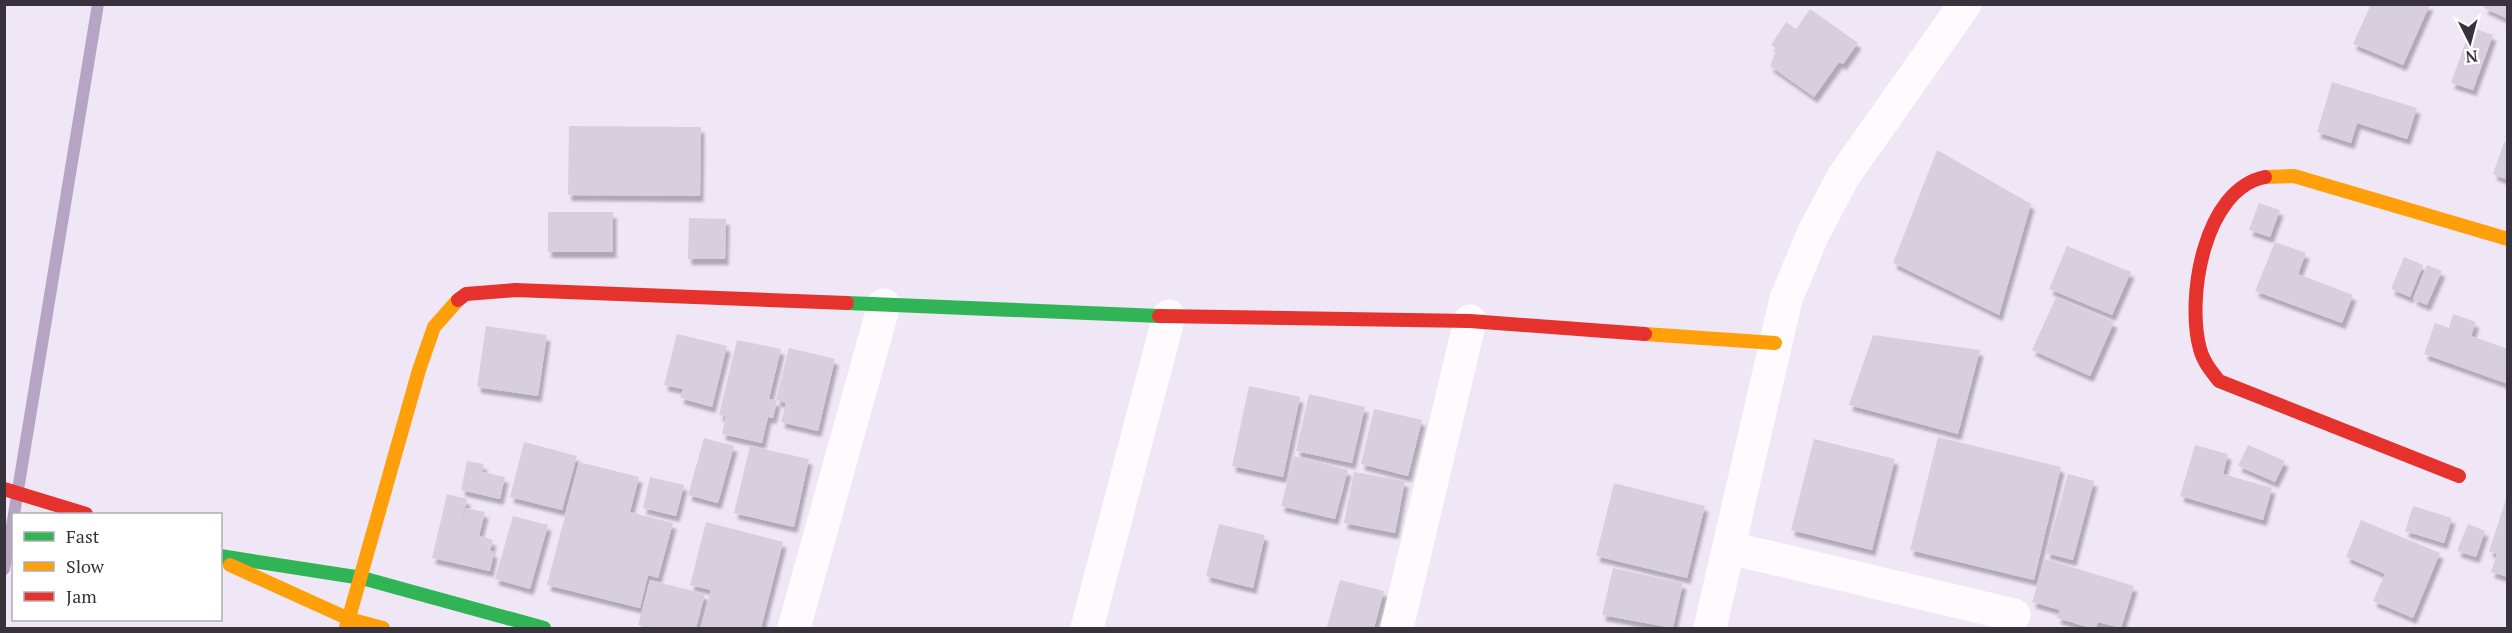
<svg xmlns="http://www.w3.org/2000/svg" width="2512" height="633" font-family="'PT Serif',serif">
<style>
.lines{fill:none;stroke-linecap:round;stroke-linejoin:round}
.stream{stroke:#b6a4c4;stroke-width:12}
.building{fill:#d7cfde;filter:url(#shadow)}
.street{stroke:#fdfbfe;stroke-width:33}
.fast{stroke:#30b455;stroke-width:14}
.slow{stroke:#ff9f0a;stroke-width:14}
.jam{stroke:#e5322d;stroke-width:14}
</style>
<defs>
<filter id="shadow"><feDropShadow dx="3.5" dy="6" stdDeviation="1.5" flood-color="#0004"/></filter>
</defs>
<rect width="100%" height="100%" fill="#efe7f6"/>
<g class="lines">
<g class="stream">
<polyline points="14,514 98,4"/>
<polyline points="4,569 14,515"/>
</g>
</g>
<g class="building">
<polygon points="2371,4 2430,4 2403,65 2353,44"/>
<polygon points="2486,4 2508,4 2508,19 2484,8"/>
<polygon points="1810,9 1858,43 1843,64 1839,62 1814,97 1770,66 1777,49 1771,45 1786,22 1796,29"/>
<polygon points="2471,27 2493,35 2473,90 2451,83"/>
<polygon points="2332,82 2417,108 2407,139 2357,123 2351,143 2317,132"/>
<polygon points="569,126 701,127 700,196 568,195"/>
<polygon points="2504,142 2508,143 2508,180 2493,174"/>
<polygon points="1937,150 2031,204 1999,315 1893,263"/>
<polygon points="2259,203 2280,210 2270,237 2249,230"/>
<rect x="548" y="212" width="65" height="40"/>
<polygon points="689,218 726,219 725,259 688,259"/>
<polygon points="2275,242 2306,253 2298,274 2353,295 2342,323 2255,291"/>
<polygon points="2067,246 2131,272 2112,315 2049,289"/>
<polygon points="2404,257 2423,265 2410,297 2391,289"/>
<polygon points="2427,265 2442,271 2427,305 2413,299"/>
<polygon points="2056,297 2114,322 2090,376 2032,350"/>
<polygon points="2453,314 2476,322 2471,336 2508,349 2508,384 2424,354 2435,323 2449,328"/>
<polygon points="486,326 547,335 538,396 477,387"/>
<polygon points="677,334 727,346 712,407 680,398 683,389 664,385"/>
<polygon points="1873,335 1980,350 1958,434 1849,405"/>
<polygon points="737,340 781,349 769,399 777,401 773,418 768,417 762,443 722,434 726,416 719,415"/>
<polygon points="789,348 835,359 818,431 781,422 786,403 776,400"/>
<polygon points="1249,386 1300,397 1283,477 1232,466"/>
<polygon points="1309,394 1365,407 1352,463 1296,451"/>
<polygon points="1374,409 1422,420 1408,476 1361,464"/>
<polygon points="1938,437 2061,467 2034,580 1910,550"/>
<polygon points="704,438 734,446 718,503 688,495"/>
<polygon points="1814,439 1895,459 1872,550 1791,530"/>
<polygon points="524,442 577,456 562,510 510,497"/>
<polygon points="2195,445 2228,454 2223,474 2272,488 2263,520 2180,496"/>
<polygon points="2248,445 2285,461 2275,482 2238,466"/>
<polygon points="750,446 809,459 794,527 734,513"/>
<polygon points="1294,456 1348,470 1335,519 1281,506"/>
<polygon points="467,461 484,464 482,472 505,477 500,499 461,490"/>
<polygon points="579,462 639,477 630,512 673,523 658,578 648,575 640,608 547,585"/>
<polygon points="1354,472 1405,481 1395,533 1344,523"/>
<polygon points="2068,474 2094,481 2073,560 2046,553"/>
<polygon points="650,477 684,485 676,516 643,508"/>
<polygon points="1614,483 1705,506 1687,578 1596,556"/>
<polygon points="2508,493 2508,577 2491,572 2497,554 2489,551"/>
<polygon points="447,494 467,499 457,543 466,508 485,512 479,536 493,540 490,551 494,552 490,571 432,558"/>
<polygon points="2413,506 2452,518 2444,543 2405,531"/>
<polygon points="513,516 548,525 530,589 495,579"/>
<polygon points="2361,520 2440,553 2413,618 2373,601 2385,574 2346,557"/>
<polygon points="706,522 783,542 761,628 701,628 711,590 690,585"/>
<polygon points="1219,524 1265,535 1253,588 1206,576"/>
<polygon points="2468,524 2485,531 2476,557 2457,551"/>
<polygon points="2045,559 2134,586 2121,628 2098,622 2096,628 2091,628 2057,618 2060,610 2032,602"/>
<polygon points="1613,568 1683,583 1673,628 1602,615"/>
<polygon points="650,580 705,594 696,628 650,628 638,625"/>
<polygon points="1340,580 1384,591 1374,628 1327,627"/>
</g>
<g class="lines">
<g class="street">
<polyline points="1730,548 2014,615"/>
<polyline points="794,628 884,305"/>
<polyline points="1087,628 1169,316"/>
<polyline points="1397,628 1470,321"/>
<polyline points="1710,628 1786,299 1813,234 1843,177 1965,4"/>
</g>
<g class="fast">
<polyline points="847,303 1159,316"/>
<polyline points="220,556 362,578 544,628"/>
</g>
<g class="slow">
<polyline points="2265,177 2294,176 2508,239"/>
<polyline points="1645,334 1775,343"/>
<polyline points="230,565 349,619 383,628"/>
<polyline points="346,628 419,370 434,327 458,300"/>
</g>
<g class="jam">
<path d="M2265,177c-61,12 -79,121 -65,172 3,12 11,22 19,32l240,95"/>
<polyline points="458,300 466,294 516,290 847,303"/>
<polyline points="1159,316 1470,321 1645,334"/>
<polyline points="4,489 86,514"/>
</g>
</g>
<rect width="2512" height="633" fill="none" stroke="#38323c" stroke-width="12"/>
<rect x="12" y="513" width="210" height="108" fill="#ffffff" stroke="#afadb1" stroke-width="1.5"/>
<rect x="24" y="532" width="30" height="9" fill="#30b455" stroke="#afadb1" stroke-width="1.5"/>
<text x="66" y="543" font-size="18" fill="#38323c">Fast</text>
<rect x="24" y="562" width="30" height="9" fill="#ff9f0a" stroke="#afadb1" stroke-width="1.5"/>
<text x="66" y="573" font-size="18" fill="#38323c">Slow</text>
<rect x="24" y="592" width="30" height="9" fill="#e5322d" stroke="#afadb1" stroke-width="1.5"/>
<text x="66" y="603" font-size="18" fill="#38323c">Jam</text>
<g transform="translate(2470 42) rotate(174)" stroke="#ffffff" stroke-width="4.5" paint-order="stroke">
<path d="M0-4.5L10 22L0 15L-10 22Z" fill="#38323c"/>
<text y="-9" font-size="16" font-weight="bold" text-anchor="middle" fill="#38323c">N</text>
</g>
</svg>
